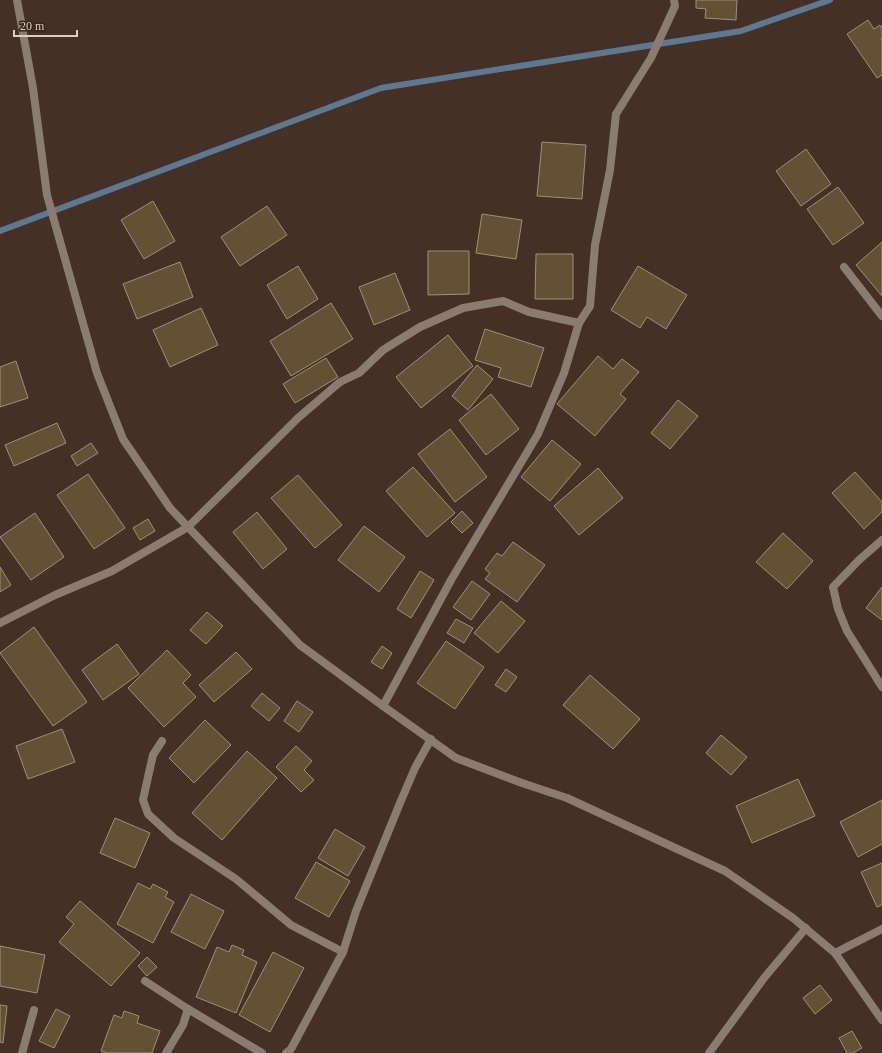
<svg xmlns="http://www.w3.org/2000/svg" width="882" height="1053" font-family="Georgia,serif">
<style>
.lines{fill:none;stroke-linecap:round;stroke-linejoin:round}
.stream{stroke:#5d7992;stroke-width:6}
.building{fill:#645134;stroke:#9f907b}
.minor{stroke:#8b7c73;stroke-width:8}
.tertiary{stroke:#8b7c73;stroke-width:8}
</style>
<rect width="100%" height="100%" fill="#443024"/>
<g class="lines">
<polyline class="stream" points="0,231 381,88 741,31 830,0"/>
</g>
<g class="building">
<polygon points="696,0 737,0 736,20 705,18 706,9 696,8"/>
<polygon points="868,20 874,29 880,25 882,29 882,38 881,39 882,40 882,75 877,78 847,34"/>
<polygon points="542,142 586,145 582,199 537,196"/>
<polygon points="806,149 831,184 801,206 776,171"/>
<polygon points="838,187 864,223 833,245 807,209"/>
<polygon points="153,201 175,241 144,259 121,220"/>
<polygon points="267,206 287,235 240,266 221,237"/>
<polygon points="482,214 522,220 516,259 476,253"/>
<polygon points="882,242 882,296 856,265"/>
<polygon points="428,251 469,251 469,294 428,295"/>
<polygon points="536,254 573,254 573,299 535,299"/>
<polygon points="180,262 193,297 137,319 123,284"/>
<polygon points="298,266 318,299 287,319 267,285"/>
<polygon points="638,266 687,295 666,329 647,317 640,328 611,310"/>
<polygon points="395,273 410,310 374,325 359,287"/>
<polygon points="331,303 353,339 291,376 270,341"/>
<polygon points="201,308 218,345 170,367 153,330"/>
<polygon points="485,329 544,348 531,387 498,377 501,368 475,360"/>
<polygon points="448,335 473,366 421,408 396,377"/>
<polygon points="598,356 613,369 622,359 639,372 620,394 626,399 595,436 557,404"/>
<polygon points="326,358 338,377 295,403 283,384"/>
<polygon points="16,361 28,398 0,407 0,367"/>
<polygon points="477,365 493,379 468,410 452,396"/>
<polygon points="491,394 519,429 486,455 459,420"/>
<polygon points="678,400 698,416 670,449 651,433"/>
<polygon points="57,423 66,443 14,466 5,445"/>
<polygon points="450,429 487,477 455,502 418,454"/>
<polygon points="552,440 581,464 550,501 521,477"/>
<polygon points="91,443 98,453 77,466 71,456"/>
<polygon points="413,467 455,513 427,537 386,491"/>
<polygon points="598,468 623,498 579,535 554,506"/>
<polygon points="855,472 882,502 882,512 864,529 832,493"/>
<polygon points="88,474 125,528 94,549 57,495"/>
<polygon points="298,475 342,525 315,548 271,498"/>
<polygon points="462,511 473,523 462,533 451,522"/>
<polygon points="257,512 287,549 263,569 233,532"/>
<polygon points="35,513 64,557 31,580 0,537"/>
<polygon points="148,519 155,531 140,540 133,528"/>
<polygon points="364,526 405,557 379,592 338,560"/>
<polygon points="783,533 813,561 787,589 756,562"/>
<polygon points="513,542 545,565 517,602 485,579 490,573 485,569 497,553 502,556"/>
<polygon points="0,567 11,585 0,592"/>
<polygon points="420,571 434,580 411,618 397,609"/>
<polygon points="472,581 490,594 471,620 453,607"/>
<polygon points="882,587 882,620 866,608"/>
<polygon points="501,601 525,621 498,653 474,633"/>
<polygon points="207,612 223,626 206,644 190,630"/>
<polygon points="456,619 473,628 464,643 447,633"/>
<polygon points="34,627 87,702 53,726 0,653"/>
<polygon points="446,641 484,667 455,709 417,683"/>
<polygon points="117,644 139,674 103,700 82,670"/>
<polygon points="382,646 392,653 382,669 371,662"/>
<polygon points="167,650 191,675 183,683 196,697 164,727 128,688"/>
<polygon points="236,652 252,669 214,702 199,685"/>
<polygon points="506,669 517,677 506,692 495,685"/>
<polygon points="590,675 640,719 613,749 563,705"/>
<polygon points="262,693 280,708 269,721 251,706"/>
<polygon points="297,701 313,712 299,732 284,721"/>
<polygon points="205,720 231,745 194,783 169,758"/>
<polygon points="62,729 75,762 28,779 16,746"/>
<polygon points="721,735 747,757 731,775 706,753"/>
<polygon points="296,746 312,761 304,770 314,780 301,792 276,767"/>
<polygon points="247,751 277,778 222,840 192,813"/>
<polygon points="798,779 815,816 752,843 736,806"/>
<polygon points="882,800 882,844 858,857 840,822"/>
<polygon points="115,818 150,833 135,868 100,853"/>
<polygon points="335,829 365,847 348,876 318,858"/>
<polygon points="316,862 350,881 329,917 295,898"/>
<polygon points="882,863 882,905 877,907 861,872"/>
<polygon points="138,883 150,889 153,884 168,892 165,897 174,902 153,943 117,924"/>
<polygon points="191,894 224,911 205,949 171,932"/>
<polygon points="80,901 140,953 111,986 59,942 74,924 66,917"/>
<polygon points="232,945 244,950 242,955 257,962 236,1013 196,997 217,947 229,952"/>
<polygon points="0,946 45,955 37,993 0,986"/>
<polygon points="273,952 304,968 270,1032 239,1015"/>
<polygon points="147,957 157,967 147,976 138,966"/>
<polygon points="820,985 832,1000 815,1014 803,998"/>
<polygon points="0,1005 7,1006 3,1043 0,1042"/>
<polygon points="56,1009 70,1016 54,1048 39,1041"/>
<polygon points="124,1011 139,1016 137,1023 160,1031 152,1053 108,1053 101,1051 114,1015 122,1018"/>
<polygon points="852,1031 862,1048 852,1053 847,1053 839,1038"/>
</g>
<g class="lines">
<g class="minor">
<polyline points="844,267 882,316"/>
<polyline points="882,540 859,560 833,587 838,609 847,631 882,687"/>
<polyline points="0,623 55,595 112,571 188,527 298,418 340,382 359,373 383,350 420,327 463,308 503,301 529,312 579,323"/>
<polyline points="383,706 451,580 538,434 564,373 579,323 590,306 595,245 610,170 616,114 651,58 675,6 674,0"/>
<polyline points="162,741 153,755 148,777 143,800 148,814 174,838 236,879 291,925 343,952"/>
<polyline points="835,953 882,929"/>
<polyline points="145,981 188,1009"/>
<polyline points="22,1053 34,1010"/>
<polyline points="166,1053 183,1025 188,1009 262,1053"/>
<polyline points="286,1053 291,1049 343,952 356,911 400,803 415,768 431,739"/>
<polyline points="709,1053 764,978 806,928"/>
</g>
<polyline class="tertiary" points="17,0 33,88 47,195 97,373 123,439 170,508 300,645 383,706 456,758 522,783 567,798 725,871 793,918 835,953 882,1020"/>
</g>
<path d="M14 30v6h63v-6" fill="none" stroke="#dccfc8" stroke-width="2"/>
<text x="20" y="30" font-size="12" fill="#dccfc8" stroke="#39261a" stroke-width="3" paint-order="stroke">20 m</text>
</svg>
